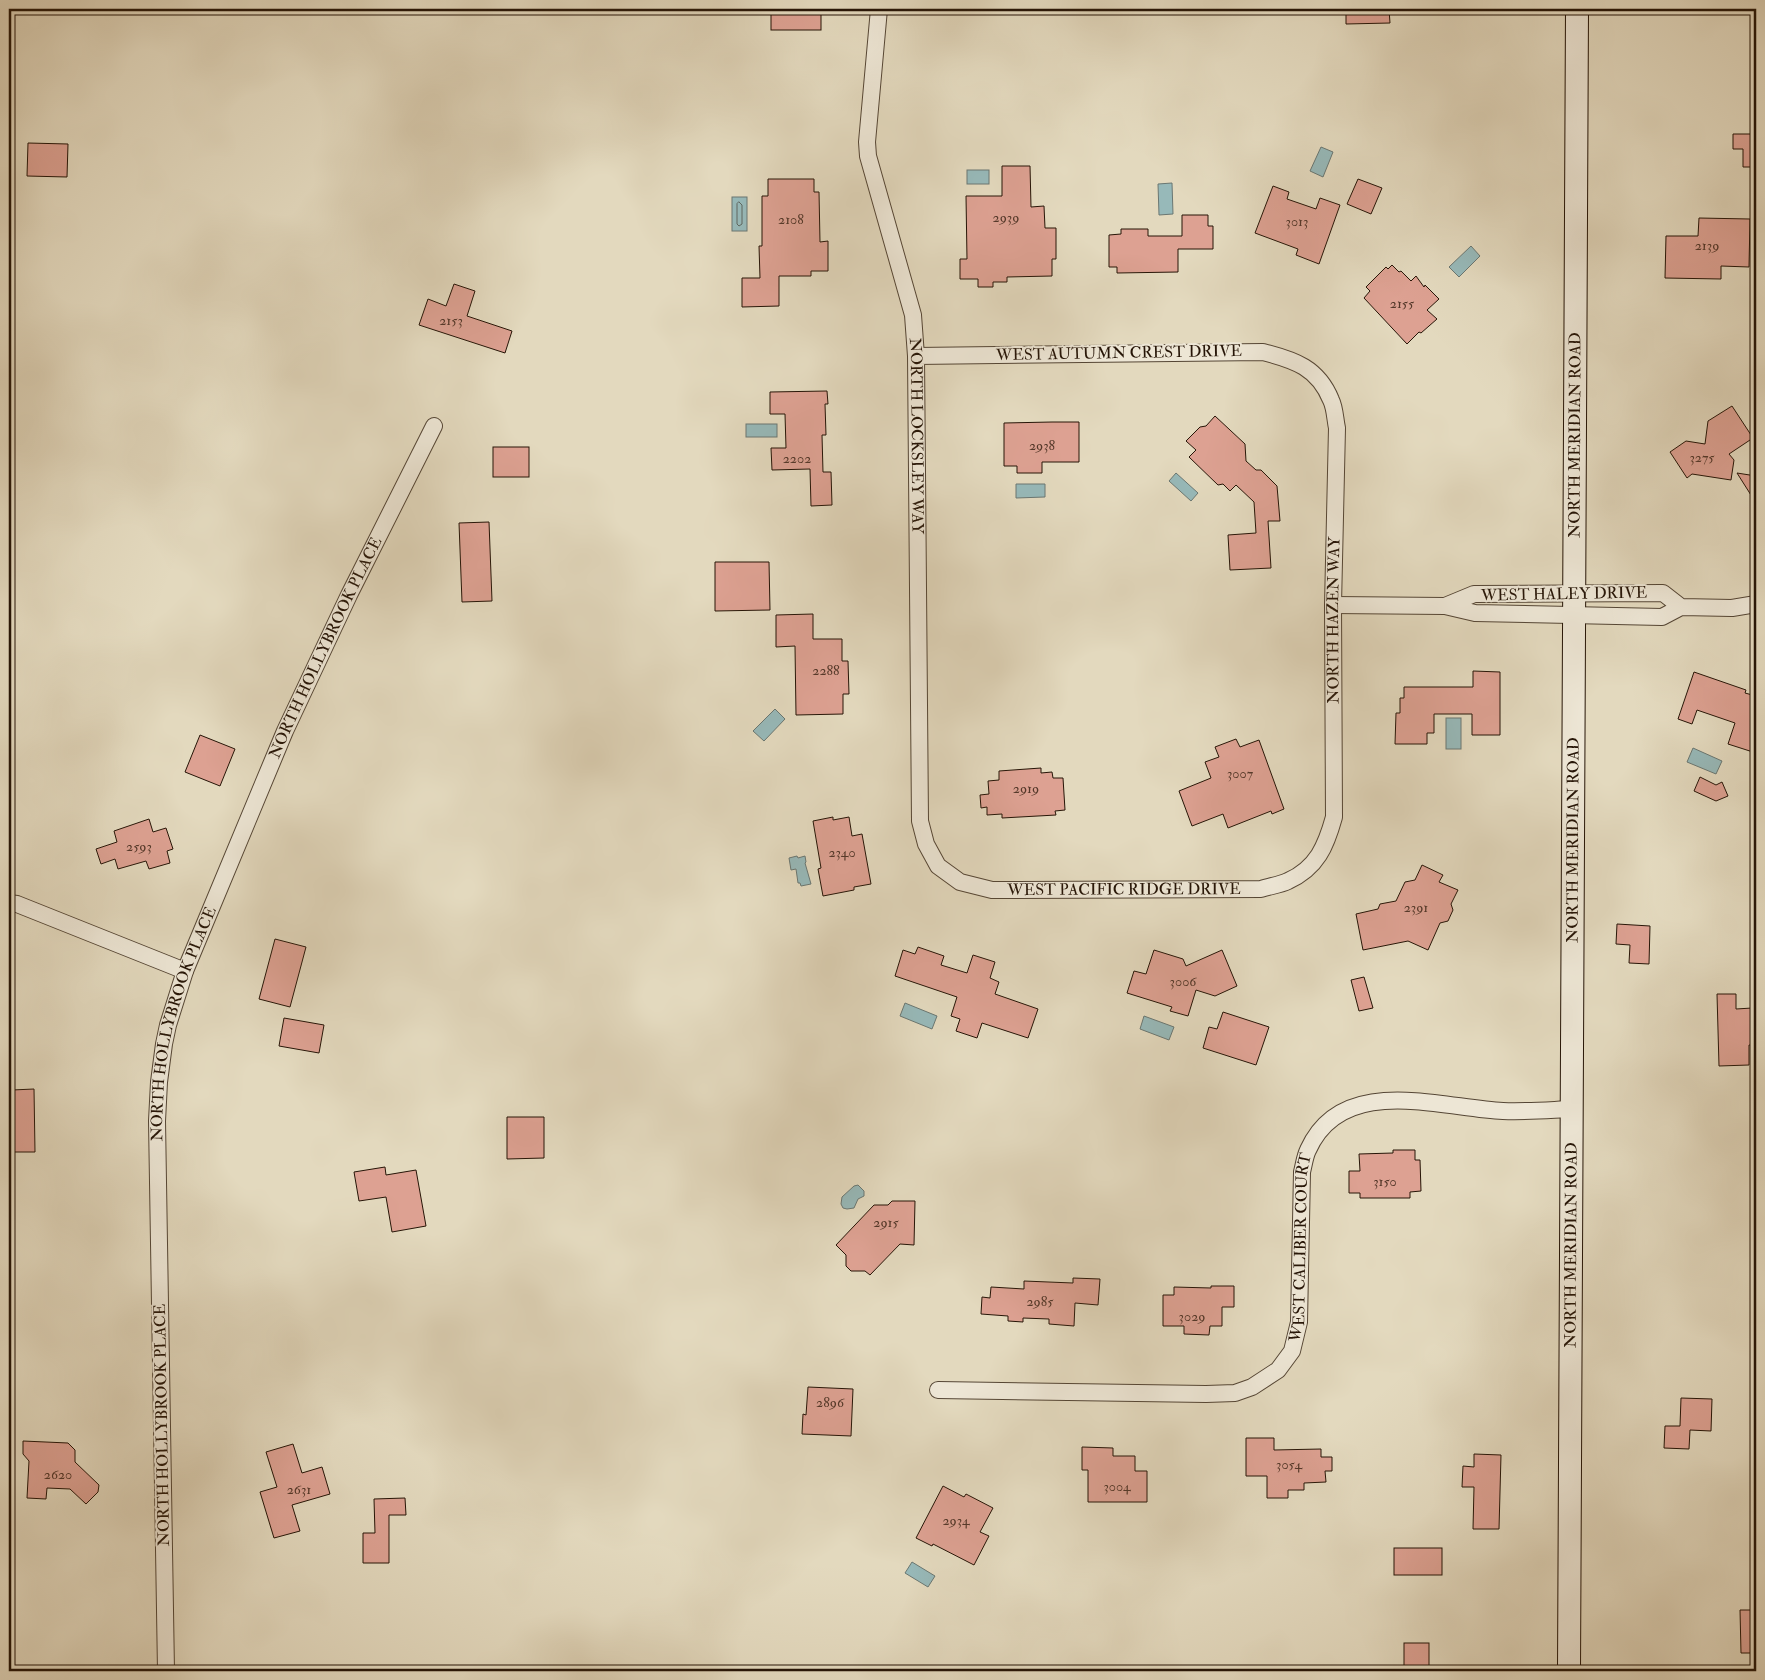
<svg xmlns="http://www.w3.org/2000/svg" width="1765" height="1680" font-family="'IM FELL Double Pica',serif">
<style>
.water{fill:#97b9b9;stroke:#6a7772}
.lines{fill:none;stroke-linecap:round;stroke-linejoin:round}
.shore{stroke:#5e6760;stroke-width:1}
.building{fill:#dda192;stroke:#261507}
.street-casing{stroke:#554635;stroke-width:18}
.secondary-casing{stroke:#261507;stroke-width:24}
.street{stroke:#ede6d5;stroke-width:16}
.secondary{stroke:#ede6d5;stroke-width:22}
.labels{text-anchor:middle;dominant-baseline:central;stroke-width:4;stroke-linejoin:round;paint-order:stroke}
.number-label{font-size:14px;fill:#54382a}
.street-label{font-size:16px;fill:#261507;stroke:#ede6d5}
</style>
<rect width="100%" height="100%" fill="#e3d9be"/>
<filter id="stains"><feTurbulence type="fractalNoise" baseFrequency=".004" numOctaves="4"/><feColorMatrix values="0 0 0 0 .2 0 0 0 0 .09 0 0 0 0 .02 0 0 0 .5 -.17"/></filter>
<radialGradient id="worn" r=".72"><stop offset=".6" stop-color="#630" stop-opacity="0"/><stop offset="1" stop-color="#630" stop-opacity=".3"/></radialGradient>
<g class="water">
<polygon points="1321,147 1333,152 1323,177 1310,171"/>
<rect x="967" y="170" width="22" height="14"/>
<polygon points="1172,183 1173,214 1159,215 1158,184"/>
<rect x="732" y="197" width="15" height="34"/>
<polygon points="1471,246 1480,256 1459,277 1449,267"/>
<rect x="746" y="424" width="31" height="13"/>
<polygon points="1176,473 1198,493 1191,501 1169,481"/>
<polygon points="1016,484 1045,484 1045,497 1016,498"/>
<polygon points="775,709 785,719 764,741 753,731"/>
<rect x="1446" y="718" width="15" height="31"/>
<polygon points="1693,748 1722,761 1716,774 1687,762"/>
<polygon points="797,856 798,858 805,856 806,862 805,863 811,884 801,886 800,883 798,883 796,869 791,870 789,858"/>
<polygon points="905,1003 937,1016 932,1029 900,1016"/>
<polygon points="1144,1016 1174,1027 1169,1040 1140,1029"/>
<polygon points="858,1185 864,1191 864,1196 858,1199 854,1208 847,1209 843,1208 841,1204 842,1197 854,1186"/>
<polygon points="912,1562 935,1576 928,1587 905,1573"/>
</g>
<g class="lines">
<polygon class="shore" points="739,202 742,205 742,224 739,226 737,224 737,204"/>
</g>
<g class="building">
<rect x="771" y="9" width="50" height="21"/>
<polygon points="1346,9 1389,9 1390,23 1346,24"/>
<polygon points="1733,134 1756,134 1756,167 1743,167 1743,149 1733,149"/>
<polygon points="28,143 68,144 67,177 27,176"/>
<polygon points="1002,166 1030,166 1031,207 1044,206 1045,228 1056,228 1056,259 1052,259 1052,276 1007,277 1007,282 993,282 993,287 978,287 978,279 960,279 960,259 967,259 966,196 1002,196"/>
<polygon points="768,179 814,179 814,192 819,192 820,242 828,241 828,271 811,271 811,276 779,276 779,306 742,307 742,278 760,278 759,246 762,246 762,196 768,196"/>
<polygon points="1358,179 1382,188 1371,214 1347,204"/>
<polygon points="1273,186 1289,192 1287,199 1316,209 1320,198 1340,205 1319,264 1296,255 1298,249 1255,233"/>
<polygon points="1182,215 1208,215 1208,226 1213,226 1213,249 1178,249 1178,272 1117,273 1117,267 1109,267 1109,235 1121,234 1121,229 1148,229 1148,236 1182,236"/>
<polygon points="1699,218 1750,219 1749,267 1721,266 1721,279 1665,278 1666,236 1698,236"/>
<polygon points="1392,265 1399,272 1401,271 1411,281 1416,276 1424,287 1425,285 1439,299 1427,310 1437,319 1421,333 1419,332 1407,344 1364,298 1370,291 1366,287 1386,267 1388,269"/>
<polygon points="454,284 475,291 467,316 512,331 505,353 419,325 428,299 446,306"/>
<polygon points="827,391 828,404 825,404 826,435 822,435 823,472 831,472 832,505 811,506 810,469 772,470 771,448 786,448 785,414 770,414 770,392"/>
<polygon points="1732,406 1753,438 1729,454 1734,460 1731,480 1692,474 1687,478 1670,452 1686,441 1705,444 1708,421"/>
<polygon points="1215,416 1245,444 1246,461 1256,470 1261,470 1277,486 1280,521 1268,521 1271,568 1230,570 1228,535 1256,533 1254,502 1236,485 1230,491 1223,484 1218,485 1189,457 1196,450 1186,441 1200,427 1206,426"/>
<polygon points="1052,422 1079,422 1079,462 1042,462 1042,473 1017,473 1017,466 1004,466 1004,423"/>
<rect x="493" y="447" width="36" height="30"/>
<polygon points="1737,473 1756,476 1756,503"/>
<polygon points="489,522 492,601 462,602 459,523"/>
<polygon points="715,562 769,562 770,610 715,611"/>
<polygon points="813,614 813,639 842,639 842,661 848,661 849,694 843,694 843,714 796,715 795,646 776,647 776,615"/>
<polygon points="1473,671 1500,672 1500,735 1472,735 1472,714 1434,714 1434,733 1427,733 1427,744 1395,744 1396,713 1400,713 1400,698 1404,698 1404,687 1473,687"/>
<polygon points="1694,672 1746,690 1745,693 1756,696 1756,753 1728,744 1735,723 1697,710 1692,724 1678,719"/>
<polygon points="200,735 235,749 220,786 185,772"/>
<polygon points="1236,739 1240,747 1259,740 1284,809 1272,814 1271,811 1228,828 1223,814 1192,826 1179,791 1211,778 1205,762 1219,757 1215,747"/>
<polygon points="1041,768 1041,773 1052,772 1053,778 1063,778 1065,810 1055,811 1056,815 1002,818 1002,814 987,815 987,807 981,808 980,795 989,794 988,781 999,780 999,771"/>
<polygon points="1700,777 1716,785 1722,782 1728,796 1716,801 1694,791"/>
<polygon points="833,817 833,820 849,817 852,836 862,834 871,884 854,887 854,890 823,896 818,869 821,868 813,821"/>
<polygon points="149,819 153,832 166,828 173,849 167,851 170,863 149,869 146,861 118,869 115,859 101,864 96,849 117,842 114,831"/>
<polygon points="1422,865 1443,875 1439,882 1458,890 1451,904 1453,910 1448,921 1440,923 1428,950 1408,941 1363,950 1356,914 1378,909 1380,904 1396,901 1405,882 1415,880"/>
<polygon points="1617,924 1650,926 1649,964 1629,963 1630,945 1616,944"/>
<polygon points="275,939 306,947 290,1007 259,999"/>
<polygon points="918,947 944,956 941,965 967,973 973,955 995,962 990,978 999,982 995,994 1038,1009 1028,1038 982,1023 977,1038 956,1031 960,1019 951,1016 957,997 895,976 903,950 915,954"/>
<polygon points="1154,950 1183,959 1186,966 1222,950 1237,986 1215,996 1196,990 1188,1016 1170,1011 1172,1007 1127,993 1134,971 1146,974"/>
<polygon points="1364,977 1373,1008 1359,1011 1351,980"/>
<polygon points="1717,994 1736,994 1736,1009 1752,1008 1752,1024 1756,1024 1756,1045 1749,1045 1749,1065 1719,1066"/>
<polygon points="1223,1012 1269,1027 1256,1065 1203,1048 1209,1027 1217,1029"/>
<polygon points="284,1018 324,1025 319,1053 279,1046"/>
<polygon points="34,1089 35,1152 9,1152 9,1114 12,1114 12,1090"/>
<polygon points="507,1117 544,1117 544,1158 507,1159"/>
<polygon points="1393,1150 1415,1150 1415,1160 1420,1160 1421,1191 1410,1192 1410,1198 1360,1198 1360,1193 1349,1193 1349,1171 1360,1171 1359,1154 1393,1153"/>
<polygon points="385,1167 386,1175 416,1170 426,1226 392,1232 386,1197 359,1201 354,1172"/>
<polygon points="892,1201 915,1201 914,1245 900,1244 870,1275 865,1271 851,1271 846,1266 846,1255 836,1245 874,1205 888,1205"/>
<polygon points="1073,1278 1100,1279 1098,1305 1075,1303 1074,1326 1049,1324 1049,1319 1023,1318 1023,1322 1008,1321 1008,1316 981,1314 982,1297 990,1298 991,1287 1024,1289 1024,1281 1073,1283"/>
<polygon points="1211,1286 1234,1286 1234,1307 1222,1307 1222,1326 1210,1326 1209,1335 1184,1334 1184,1326 1163,1326 1163,1295 1174,1295 1174,1287 1211,1288"/>
<polygon points="808,1387 853,1389 851,1436 802,1434 803,1414 806,1415"/>
<polygon points="1681,1398 1712,1399 1711,1431 1690,1430 1689,1449 1664,1448 1665,1426 1680,1426"/>
<polygon points="1246,1438 1274,1438 1274,1450 1321,1449 1321,1457 1332,1457 1332,1471 1325,1471 1326,1482 1304,1483 1304,1490 1288,1490 1288,1498 1267,1498 1267,1476 1246,1476"/>
<polygon points="23,1441 68,1443 75,1450 75,1462 99,1485 98,1492 86,1504 70,1489 47,1488 46,1499 27,1498 29,1461 23,1454"/>
<polygon points="293,1444 302,1473 322,1467 330,1494 292,1505 300,1531 274,1538 260,1492 277,1487 266,1452"/>
<polygon points="1082,1447 1113,1448 1113,1456 1135,1456 1135,1471 1147,1471 1147,1502 1088,1502 1088,1470 1082,1470"/>
<polygon points="1474,1454 1501,1455 1499,1529 1473,1529 1474,1487 1462,1487 1463,1466 1474,1467"/>
<polygon points="943,1486 964,1497 966,1494 993,1508 980,1532 989,1536 974,1565 933,1544 932,1546 916,1538"/>
<polygon points="405,1498 406,1515 389,1515 389,1563 363,1563 363,1533 375,1533 374,1499"/>
<rect x="1394" y="1548" width="48" height="27"/>
<polygon points="1740,1610 1756,1610 1756,1653 1741,1653"/>
<rect x="1404" y="1643" width="25" height="28"/>
</g>
<g class="lines">
<defs>
<g id="street">
<path id="s1" d="M879,9l-12,133 1,14 45,159 3,41 4,465 6,23 12,22 22,16 32,8 269,-1c9,-3 19,-4 27,-8 29,-13 38,-35 46,-64l-1,-212 4,-177c-2,-9 -2,-20 -6,-28 -13,-32 -36,-40 -68,-48l-347,4"/>
<polyline points="1333,605 1445,606"/>
<polyline points="1681,607 1663,593 1474,594 1445,606 1475,613 1662,617 1681,607 1732,608 1756,604"/>
<polyline points="9,903 17,904 185,971"/>
<path id="s2" d="M938,1390l268,4 29,-1 17,-6 26,-17 14,-19 7,-29 3,-150c2,-8 3,-16 6,-22 34,-77 132,-42 195,-39 23,1 46,-1 69,-2"/>
<path id="s3" d="M166,1671l-9,-550 2,-39 5,-38 4,-19 17,-54 100,-240 64,-136 85,-169"/>
</g>
<g id="secondary">
<path id="s4" d="M1569,1671l8,-1662"/>
</g>
</defs>
<use href="#street" class="street-casing"/>
<use href="#secondary" class="secondary-casing"/>
<use href="#street" class="street"/>
<use href="#secondary" class="secondary"/>
</g>
<g class="labels">
<g class="number-label">
<text x="1006" y="217">2939</text>
<text x="791" y="219">2108</text>
<text x="1297" y="221">3013</text>
<text x="1707" y="245">2139</text>
<text x="1402" y="303">2155</text>
<text x="451" y="320">2153</text>
<text x="1042" y="445">2938</text>
<text x="1702" y="457">3275</text>
<text x="797" y="458">2202</text>
<text x="826" y="670">2288</text>
<text x="1240" y="773">3007</text>
<text x="1026" y="788">2919</text>
<text x="139" y="846">2593</text>
<text x="842" y="852">2340</text>
<text x="1416" y="907">2391</text>
<text x="1183" y="981">3006</text>
<text x="1385" y="1181">3150</text>
<text x="886" y="1222">2915</text>
<text x="1040" y="1301">2985</text>
<text x="1192" y="1316">3029</text>
<text x="830" y="1402">2896</text>
<text x="1289" y="1464">3054</text>
<text x="58" y="1474">2620</text>
<text x="1117" y="1486">3004</text>
<text x="299" y="1489">2631</text>
<text x="956" y="1520">2934</text>
</g>
<g class="street-label">
<text transform="translate(1119 353) rotate(-1)">WEST AUTUMN CREST DRIVE</text>
<text stroke="none"><textPath href="#s4" startOffset="1236">NORTH MERIDIAN ROAD</textPath></text>
<text stroke="none"><textPath href="#s1" startOffset="434">NORTH LOCKSLEY WAY</textPath></text>
<text transform="translate(1564 594) rotate(-1)">WEST HALEY DRIVE</text>
<text stroke="none"><textPath href="#s1" startOffset="1504">NORTH HAZEN WAY</textPath></text>
<text stroke="none"><textPath href="#s3" startOffset="1056">NORTH HOLLYBROOK PLACE</textPath></text>
<text stroke="none"><textPath href="#s4" startOffset="831">NORTH MERIDIAN ROAD</textPath></text>
<text stroke="none"><textPath href="#s1" startOffset="1060">WEST PACIFIC RIDGE DRIVE</textPath></text>
<text stroke="none"><textPath href="#s3" startOffset="651">NORTH HOLLYBROOK PLACE</textPath></text>
<text stroke="none"><textPath href="#s4" startOffset="426">NORTH MERIDIAN ROAD</textPath></text>
<text stroke="none"><textPath href="#s2" startOffset="474">WEST CALIBER COURT</textPath></text>
<text transform="translate(162 1425) rotate(-91)">NORTH HOLLYBROOK PLACE</text>
</g>
</g>
<rect width="1765" height="1680" fill="none" stroke="#e3d9be" stroke-width="30"/>
<rect x="10" y="10" width="1745" height="1660" fill="none" stroke="#261507" stroke-width="2.5"/>
<rect x="15" y="15" width="1735" height="1650" fill="none" stroke="#261507"/>
<rect width="100%" height="100%" filter="url(#stains)"/>
<rect width="100%" height="100%" fill="url(#worn)"/>
</svg>
